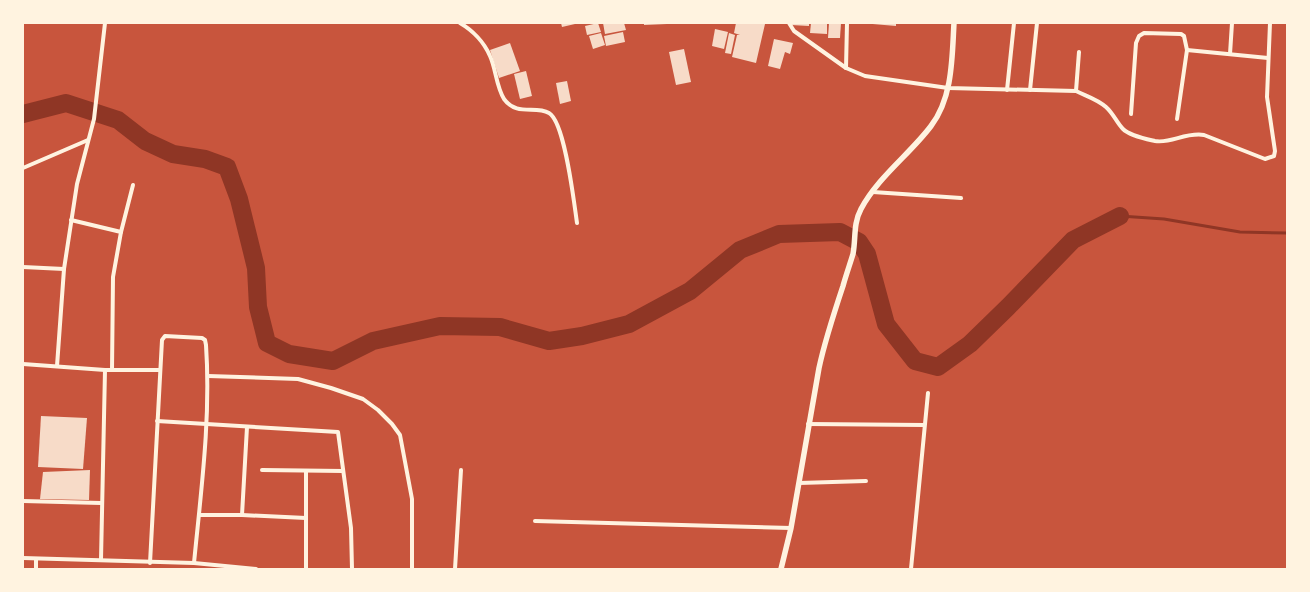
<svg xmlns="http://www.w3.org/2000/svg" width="1310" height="592" font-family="Arial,sans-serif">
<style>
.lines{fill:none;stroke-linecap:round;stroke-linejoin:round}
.stream{stroke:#8f3625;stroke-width:3}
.river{stroke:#8f3625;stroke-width:18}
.building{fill:#f7dbc8}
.minor{stroke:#fff3e0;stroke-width:4}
.tertiary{stroke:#fff3e0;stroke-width:5.5}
</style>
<rect width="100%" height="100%" fill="#c8553d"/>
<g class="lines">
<polyline class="stream" points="1120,216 1164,219 1240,232 1287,233"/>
<polyline class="river" points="23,114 66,103 118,120 145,141 173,154 205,159 227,167 239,199 256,268 258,307 267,343 289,354 333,361 373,341 440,326 500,327 549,341 582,336 629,324 690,291 740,250 779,234 840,232 859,242 867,254 886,324 915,361 938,367 970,344 1008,307 1073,240 1120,216"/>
</g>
<g class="building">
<polygon points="561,23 575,23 575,24 562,27"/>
<polygon points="598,23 601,32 587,35 585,26"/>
<polygon points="603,23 624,23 626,30 605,34"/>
<polygon points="644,23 667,23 667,24 644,25"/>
<polygon points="736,23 765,24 756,63 732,57 737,35 740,35 734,33"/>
<polygon points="791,23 809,23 809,26 791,25"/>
<polygon points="811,23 827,23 827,34 810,33"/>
<polygon points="829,23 841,23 840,38 828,38"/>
<polygon points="861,23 896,23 896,26"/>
<polygon points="715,29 728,32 724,49 712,46"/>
<polygon points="623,32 625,42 606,46 604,36"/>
<polygon points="601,33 605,45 593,49 589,36"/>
<polygon points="729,33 735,35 731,54 725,53"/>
<polygon points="774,39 793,43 790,54 785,52 780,69 768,66"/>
<polygon points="510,43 520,71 499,78 490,50"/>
<polygon points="684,49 691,82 676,85 669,52"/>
<polygon points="526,71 532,96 520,99 514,74"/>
<polygon points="567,81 571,101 560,104 556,83"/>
<polygon points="41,416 87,418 83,469 38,467"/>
<polygon points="90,470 89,500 40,499 43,472"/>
</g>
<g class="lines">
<g class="minor">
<path d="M460,23c12,7 24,19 30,33 6,13 6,30 14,43 13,18 31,6 45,14 16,9 25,90 28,110"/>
<polyline points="789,23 794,31 846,68 865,76 948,88 1076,91 1079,52"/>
<polyline points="1187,50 1268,58"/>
<polyline points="1230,54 1232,23"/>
<polyline points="846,68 847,23"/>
<polyline points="1007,90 1014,23"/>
<polyline points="1030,90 1037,23"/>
<path d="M1076,91c10,5 21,8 30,16 7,6 11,16 17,22 7,7 23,10 32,12 16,3 30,-9 49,-6l61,24 9,-3 1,-5 -8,-54 3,-74"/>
<polyline points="1131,114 1136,43 1139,36 1144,33 1181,34 1184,36 1187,50 1177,119"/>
<polyline points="23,168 88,140"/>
<polyline points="873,192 961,198"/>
<polyline points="71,220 121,232 113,277 112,370 105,370 101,560"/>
<polyline points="121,232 133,185"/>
<polyline points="23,267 64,269"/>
<polyline points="23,364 105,370"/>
<polyline points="57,366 64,269 77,184 94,119 105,23"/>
<polyline points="112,370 160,370"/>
<polyline points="208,376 298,379 331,388 363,399 378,410 392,424 400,435 412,499 412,569"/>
<polyline points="157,421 338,432 351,528 352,569"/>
<polyline points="808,424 924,425"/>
<polyline points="262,470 343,471"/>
<polyline points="306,472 306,569"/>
<polyline points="799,483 866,481"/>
<polyline points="23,501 101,503"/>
<polyline points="199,515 242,515 247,427"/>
<polyline points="242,515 306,518"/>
<polyline points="535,521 791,528"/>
<polyline points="23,558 194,563 256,569"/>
<polyline points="36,559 36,569"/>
<path d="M150,563l12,-223 3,-4 37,2 3,2 1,5c5,73 -5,146 -12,218"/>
<polyline points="455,569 461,470"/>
<polyline points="911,569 928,393"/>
</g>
<path class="tertiary" d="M781,569l10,-41 28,-160c6,-28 15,-55 24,-82 3,-11 7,-22 10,-32 3,-16 0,-30 8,-45 17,-32 49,-55 70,-83 22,-29 21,-69 23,-103"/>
</g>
<rect width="1310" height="592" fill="none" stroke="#fff3e0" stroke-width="48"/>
</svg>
